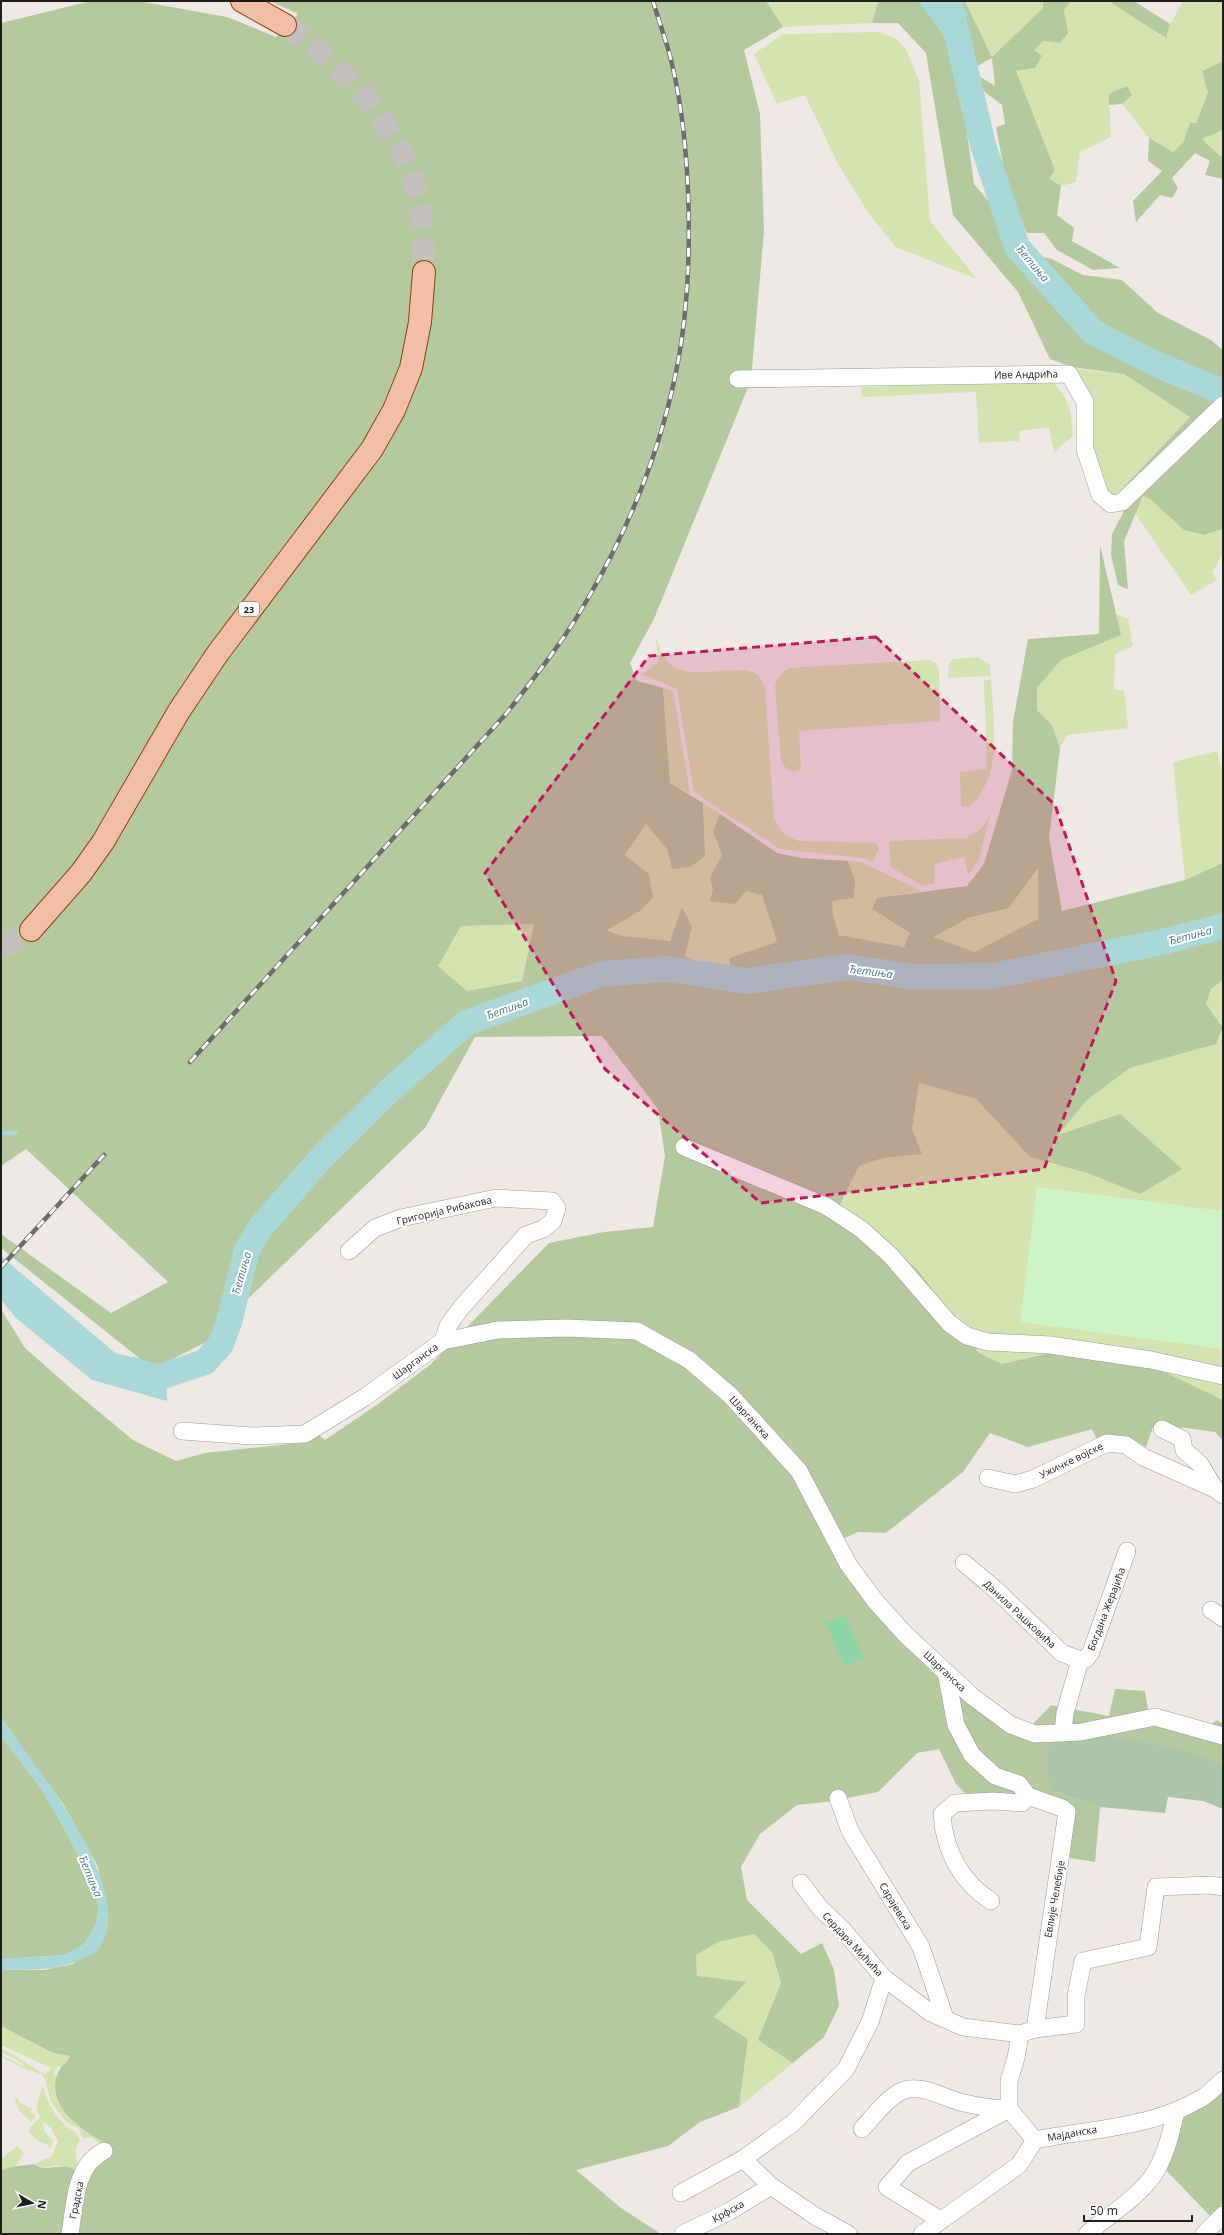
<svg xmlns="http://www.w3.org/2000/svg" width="1224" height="2235" font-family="'Open Sans',sans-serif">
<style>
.grass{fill:#d5e3b0}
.forest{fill:#b5c99e;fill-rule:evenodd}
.cemetery{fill:#abc5a8}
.park{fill:#cdf4c6}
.pitch{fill:#8bd5a7}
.water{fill:#aad7d7}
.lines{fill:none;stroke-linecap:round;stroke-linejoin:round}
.stream{stroke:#aad7d7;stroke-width:4.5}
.river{stroke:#aad7d7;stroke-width:26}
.primary-tunnel{stroke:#c4c0bd;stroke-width:22;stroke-dasharray:22 11;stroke-linecap:butt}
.minor-casing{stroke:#9b9b9b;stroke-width:18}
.primary-casing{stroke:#89440f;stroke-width:24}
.minor{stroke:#fff;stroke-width:17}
.primary{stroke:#f2bfa6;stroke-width:22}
.rail-casing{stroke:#6c6c6c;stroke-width:4.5}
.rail{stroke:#fff;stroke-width:3;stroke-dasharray:9;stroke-linecap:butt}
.marked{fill:#c2185b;fill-opacity:0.2;stroke:#c2185b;stroke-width:3;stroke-dasharray:8 5;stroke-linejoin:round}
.labels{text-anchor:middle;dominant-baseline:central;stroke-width:4;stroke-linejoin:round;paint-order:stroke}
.shield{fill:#fff;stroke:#626262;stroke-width:1}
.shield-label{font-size:9px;font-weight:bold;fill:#1e1e1e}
.street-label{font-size:10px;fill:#1e1e1e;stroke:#fff}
.water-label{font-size:11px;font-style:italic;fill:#4a7c8e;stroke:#fff}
</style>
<rect width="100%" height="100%" fill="#eee9e5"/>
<g class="grass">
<polygon points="766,1 878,1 872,23 783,27"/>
<polygon points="965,1 1043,1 1043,8 992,57"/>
<polygon points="1071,1 1111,1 1165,38 1170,24 1183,1 1223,1 1223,61 1202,71 1208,93 1196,123 1190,123 1183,143 1173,152 1149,138 1122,104 1132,95 1109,94 1111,137 1080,152 1076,182 1061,186 1049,178 1015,71 1035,68 1034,50 1043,41 1060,43 1067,33 1064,10"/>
<polygon points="879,32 895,38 906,49 919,81 930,221 977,279 896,247 869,214 838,164 805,95 777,104 754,54 783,34"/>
<polygon points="1223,130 1223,156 1219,155 1202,139"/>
<polygon points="1072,368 1124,374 1190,417 1122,489 1122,499 1101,494"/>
<path d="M1052,381c18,20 19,28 21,55l-19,16 -5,-25 -29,4 -1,10 -40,2 -3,-51 -114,5 -1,-10z"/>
<polygon points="1143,496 1150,499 1184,530 1204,535 1223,529 1223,554 1212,572 1217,580 1191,595 1135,513"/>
<polygon points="1116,614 1128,619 1133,646 1115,654 1114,689 1124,691 1128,728 1067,735 1060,748 1052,725 1037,710 1037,688 1061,660 1121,635"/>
<path d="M655,636c3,6 5,14 8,20 22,34 80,1 97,21 2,3 4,9 5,12l9,130 10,15 14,7 78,2 3,5 -7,15 -8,-5 -84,-9 -86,-57 -17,-103 -35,-15 17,-12z"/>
<polygon points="977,657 990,665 991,676 948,678 949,664 953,659"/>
<polygon points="929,660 935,662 939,669 940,721 799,731 801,770 792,772 786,768 781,761 775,685 780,675 789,668"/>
<path d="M991,679c2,44 13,94 -21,128l-9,-1 -1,-34 27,-3 -3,-88z"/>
<polygon points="663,688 673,691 690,794 670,783"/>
<polygon points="1217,751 1223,776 1223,866 1221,863 1185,880 1173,762"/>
<polygon points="703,803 720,814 713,831 722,855 710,878 762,895 777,942 729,958 733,979 712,980 714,966 702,964 685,956 692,927 682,908 670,942 623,936 607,929 640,911 649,874 625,855 646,824 667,849 672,869 705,856"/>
<polygon points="990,816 979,859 968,875 964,857 934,864 935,883 923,886 891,867 889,841 966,838 981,829"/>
<polygon points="848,861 861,862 921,891 877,898 873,910 910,933 904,947 839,935 833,915 832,901 854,898 855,881"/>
<polygon points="1038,868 1038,919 974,952 934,937 968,918 1009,908"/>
<polygon points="534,924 522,981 467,992 437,966 461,926"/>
<polygon points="1223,980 1223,1028 1206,1004 1211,989"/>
<polygon points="1223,1032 1223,1400 1154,1367 1050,1353 1002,1364 979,1353 950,1313 837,1212 859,1166 883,1158 922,1154 911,1129 919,1083 976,1099 1030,1157 1087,1173 1141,1194 1057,1135 1087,1100 1130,1068 1216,1044"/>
<polygon points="754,1934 772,1952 781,1983 759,2040 793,2063 739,2107 748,2039 714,2017 697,1976 696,1955 718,1942"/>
<path d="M1,2026l52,27 17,3 -9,11 -3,-1 -5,8 3,2 1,-2c0,6 -3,13 -2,19 5,24 32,39 51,51l-3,2 -11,-8h-9l-5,-10 -11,-5 -16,-21 -6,-23 -3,-5 -14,-4 -27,-13v-2l22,11 1,-2 -23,-12v-3c18,7 28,17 44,25l6,-6 -50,-23z"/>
<path d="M43,2086c4,15 10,28 22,39 7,7 10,3 15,15 -9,15 0,21 -2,35l-18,-10 -18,3 -8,-4 18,-8 6,-15 -6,-12 -9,-7 1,9 9,10 -3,8 -2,-4 -11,-5 -8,-8 2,-5 9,-10c-6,-10 -1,-21 3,-31z"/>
<polygon points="17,2097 20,2103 32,2108 31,2112 36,2116 31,2122 19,2110 15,2101"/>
<polygon points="17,2146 24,2153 16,2166 1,2171 1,2159"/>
</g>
<g class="forest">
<path d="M91,1h47l89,16 49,20 22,-23 -28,-13h496l17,26 -39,23 16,64 4,117 -13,149 -97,239 -24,44 7,18 26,7 7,95 33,20 2,53 -15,11 -18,2 -5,-20 -21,-25 -21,31 24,19 4,23 -13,14 -33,19 16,6 47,5 12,-34 10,20 -7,29 17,8 12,2 -1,14 20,-1 -4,-21 48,-16 -15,-47 -16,-4 -11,13 -25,-3 3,-12 -3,-11 12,-23 -9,-24 7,-17 57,39 24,5 47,3 7,20 -1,17 -22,3 1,14 6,20 65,12 6,-14 -38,-24 5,-11 90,-12 17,-22 28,-94 1,-48 15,-83 71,-5 1,-89 21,90 -60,25 -24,28v22l15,15 8,23 -11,90 13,73 123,-31 37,-17 1,3v114l-12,9 -5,15 17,24 -7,16 -86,24 -43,32 -29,35 62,-21 62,55 -42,25 -53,-21 -57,-16 -54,-58 -57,-16 -7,46 10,25 -39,4 -24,8 -22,45 40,25 40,33 62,84 23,11 48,-11 104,14 69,33v41l-8,-9 -29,-4 -33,-1 -7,20 -15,-8 -32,5 -7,-15 -64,18 -38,-14 -27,39 -77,61 -28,-1 -28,13 29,47 39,47 55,53 78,34 20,-21 58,11 6,-27 30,2 3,19 48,26 21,-16 6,4v39l-33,-12 -30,-4 -109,44 49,16 -5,55 -25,-4 -3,-49 -98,-12 -13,-13 -17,-35 -22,4 -39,39 -52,10 -29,3 -37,29 -19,33 6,33 54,54 21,-11 12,27 5,36 -15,31 -31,26 -35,-23 23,-57 -9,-31 -18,-18 -36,8 -22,13 1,21 49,6 -32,35 34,22 -9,68 -39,15 -32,24 -92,24 45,38 40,26h-135l-4,-2v2h-449l10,-53 23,-37c-23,-14 -62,-37 -48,-71 2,-6 9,-11 12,-17l-17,-3 -52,-27v-56h43l29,-6 34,-32 -9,-65 -35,-63 -62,-86v-409l24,39 50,44 58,48 43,21 29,-8 94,-10 12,-15 14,12 53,-36 53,-40 118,-121 55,-11 49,-5 12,-71 -7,-47 -56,-73 -127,1 -50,91 -196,189 -23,25 -53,27 -152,-121v-14l110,79 57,-31 -142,-133 -25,17v-1143zM1038,868v51l-64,33 -40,-15 34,-19 41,-10zM534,924l-12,57 -55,10 -29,-25 23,-40z"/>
<polygon points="878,1 965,1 992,57 1043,8 1043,1 1071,1 1064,10 1068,33 1060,43 1043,41 1034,50 1042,56 1035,68 1016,71 1055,170 1049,178 1061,186 1057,215 1074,228 1072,241 1120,268 1093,270 1057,250 1044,233 1027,233 1008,191 996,127 1005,124 1002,105 981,89 976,74 995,86 992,58 959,76 974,184 1036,257 1050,258 1083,275 1122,280 1158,313 1211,340 1223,350 1223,529 1204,535 1184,530 1150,499 1143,496 1124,541 1128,589 1118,585 1111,555 1112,534 1123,513 1122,489 1190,417 1124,374 1072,367 1050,359 1018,292 953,215 926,53 898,23 872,23"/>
<polygon points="1111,1 1134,1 1170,24 1166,38 1110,2"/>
<polygon points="1223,61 1223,130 1202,139 1219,155 1223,156 1223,179 1205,175 1210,161 1195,153 1172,178 1178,188 1172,198 1160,195 1136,222 1133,201 1162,171 1148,161 1149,138 1173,152 1183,143 1190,123 1196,123 1208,93 1202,71"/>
<polygon points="1127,86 1132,95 1122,104 1109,105 1109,94"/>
<polygon points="1,1736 42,1790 68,1835 95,1889 99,1910 95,1927 83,1945 65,1955 1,1959"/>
<polygon points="1223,2081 1223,2203 1211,2217 1163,2167 1185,2116"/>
<path d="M34,2164c12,11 29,-5 43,8l-11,62h-65v-63l10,-4z"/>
</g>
<polygon class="cemetery" points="1105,1736 1190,1751 1223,1763 1223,1809 1203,1801 1168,1797 1165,1813 1100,1807 1051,1791 1048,1772 1048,1745"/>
<polygon class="park" points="1037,1187 1223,1211 1223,1349 1020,1322"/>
<polygon class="pitch" points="845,1615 863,1658 844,1666 826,1623"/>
<g class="water">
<polygon points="918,1 960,1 968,14 945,37"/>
<polygon points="1,1256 115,1353 166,1366 167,1401 92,1380 16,1318 1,1300"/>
<path d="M1,1718c33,47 131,165 102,223 -2,3 -3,8 -6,10 -2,3 -7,4 -11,6 -29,15 -53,12 -85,13v-11l64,-4 18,-10 12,-18 4,-17 -4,-21 -27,-54 -26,-45 -41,-54z"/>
</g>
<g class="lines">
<polyline class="stream" points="1,1133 16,1133"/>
<g class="river">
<polyline points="938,1 954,22 983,145 1017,247 1093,332 1156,364 1223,392"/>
<polyline points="133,1370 157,1378 205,1362 221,1344 229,1322 247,1250 260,1228 323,1156 389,1091 466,1023 601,974 668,969 747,981 848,967 914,977 993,976 1162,942 1223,926"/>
</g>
<g class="primary-tunnel">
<path d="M285,25c60,44 116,99 133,174 5,24 5,49 6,73"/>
<polyline points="1,949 31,930"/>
</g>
<defs>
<g id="minor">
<polyline points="738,379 1069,374 1085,402 1085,449 1100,495 1111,504 1122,502 1223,405"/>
<polyline points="684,1147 826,1206 861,1229 891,1256 949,1323 967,1336 988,1342 1050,1345 1151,1360 1223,1376"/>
<polyline points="349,1251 375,1228 401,1218 496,1198 552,1201 557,1208 553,1221 543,1229 526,1235 461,1308 448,1326 443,1341"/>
<polyline points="1162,1429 1182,1439 1184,1450 1200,1464 1215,1489"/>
<polyline points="182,1431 252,1436 305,1434 365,1397 443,1341 498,1330 566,1328 637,1331 689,1360 730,1395 799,1471 848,1564 876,1602 906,1635 973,1697 1011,1725 1035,1734 1081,1732 1155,1717 1223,1736"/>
<polyline points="988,1478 1015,1484 1033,1479 1107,1443 1126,1445 1143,1457 1215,1489 1223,1495"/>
<polyline points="964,1563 995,1589 1062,1653 1080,1660"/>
<polyline points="1211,1610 1223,1618"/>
<polyline points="1080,1660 1086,1659 1091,1652 1127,1551"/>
<path d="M946,1672l10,53 16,30 23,21 24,8 9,12 -6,7 -29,-2 -38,2 -13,11c2,36 19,68 49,87"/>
<polyline points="1063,1733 1065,1713 1080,1660"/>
<polyline points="1028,1796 1062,1808 1067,1812 1035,2029"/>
<polyline points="838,1798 850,1831 921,1947 945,2018"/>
<polyline points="801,1883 820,1908 843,1930 884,1978 931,2013 963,2027 1020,2034 1035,2029 1076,2024 1076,1996 1083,1961 1148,1947 1156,1887 1211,1885 1223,1887"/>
<path d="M862,2129c11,-12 23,-29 38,-37 18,-10 42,5 60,10 16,4 32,7 49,7l26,31"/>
<polyline points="743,2159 771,2186"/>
<polyline points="681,2193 743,2159 793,2123 846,2069 870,2022 884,1978"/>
<polyline points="940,2220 887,2187 908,2163 1009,2109 1009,2081 1016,2058 1020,2034"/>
<path d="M70,2234c5,-29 4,-68 34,-83"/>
<polyline points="683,2234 730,2211 771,2186 815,2216 848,2234"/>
<path d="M922,2234l97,-69 16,-25c55,-11 117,-12 167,-42 7,-4 14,-12 21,-18"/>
<path d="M1087,2234c20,-18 48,-34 65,-57 13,-18 19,-44 24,-66"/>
<polyline points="1204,2234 1223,2215"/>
</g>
<g id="primary">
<polyline points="242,1 285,25"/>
<polyline points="31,930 81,873 103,842 179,711 218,653 372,449 394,410 411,368 420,322 424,272"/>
</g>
</defs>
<use href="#minor" class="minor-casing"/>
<use href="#primary" class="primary-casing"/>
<use href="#minor" class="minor"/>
<use href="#primary" class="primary"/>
<defs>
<g id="rail">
<path d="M190,1062l315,-347c29,-37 59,-74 82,-115 41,-70 73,-149 89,-228 19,-91 17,-230 -7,-320 -5,-17 -11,-34 -16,-51"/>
<polyline points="1,1267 104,1155"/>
</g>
</defs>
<use href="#rail" class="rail-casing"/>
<use href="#rail" class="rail"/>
</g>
<path class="marked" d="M876,637l179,168 61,176 -72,188 -283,34 -156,-134 -120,-196 164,-217z"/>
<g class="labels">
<rect class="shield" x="239" y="602" width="20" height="14" rx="3"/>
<g class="shield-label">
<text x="249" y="609">23</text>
</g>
<g class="street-label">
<text transform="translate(1026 374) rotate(-1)">Иве Андрића</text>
<text transform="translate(444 1210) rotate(-13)">Григорија Рибакова</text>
<text transform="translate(415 1361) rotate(-36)">Шарганска</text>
<text transform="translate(750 1417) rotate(47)">Шарганска</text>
<text transform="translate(1071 1460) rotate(-26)">Ужичке војске</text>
<text transform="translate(1106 1609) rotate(-69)">Богдана Жерајића</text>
<text transform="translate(1020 1614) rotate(43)">Данила Рашковића</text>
<text transform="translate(945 1671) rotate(43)">Шарганска</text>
<text transform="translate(1054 1899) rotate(-80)">Евлије Челебије</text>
<text transform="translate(896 1906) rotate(59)">Сарајевска</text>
<text transform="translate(853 1944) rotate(47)">Сердара Мићића</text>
<text transform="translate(1072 2133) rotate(-10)">Мајданска</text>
<text transform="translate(76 2200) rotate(-79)">Градска</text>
<text transform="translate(728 2211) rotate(-29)">Крфска</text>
</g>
<g class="water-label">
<text transform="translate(1033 263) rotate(50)">Ђетиња</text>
<text transform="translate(1190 935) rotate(-15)">Ђетиња</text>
<text transform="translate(871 971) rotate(7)">Ђетиња</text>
<text transform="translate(507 1008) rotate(-20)">Ђетиња</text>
<text transform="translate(241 1273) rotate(-74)">Ђетиња</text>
<text transform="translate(91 1876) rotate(67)">Ђетиња</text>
</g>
</g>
<rect width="1224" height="2235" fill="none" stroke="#1e1e1e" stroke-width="4"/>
<g transform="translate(32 2203) rotate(99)" stroke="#ffffff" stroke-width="3" paint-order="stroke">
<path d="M0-3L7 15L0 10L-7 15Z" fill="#1e1e1e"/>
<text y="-6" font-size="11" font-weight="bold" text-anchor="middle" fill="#1e1e1e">N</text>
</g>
<path d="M1084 2215v6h108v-6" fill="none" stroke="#1e1e1e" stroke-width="2"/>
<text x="1090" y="2215" font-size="12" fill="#1e1e1e" stroke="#ffffff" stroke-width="3" paint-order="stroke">50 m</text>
</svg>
